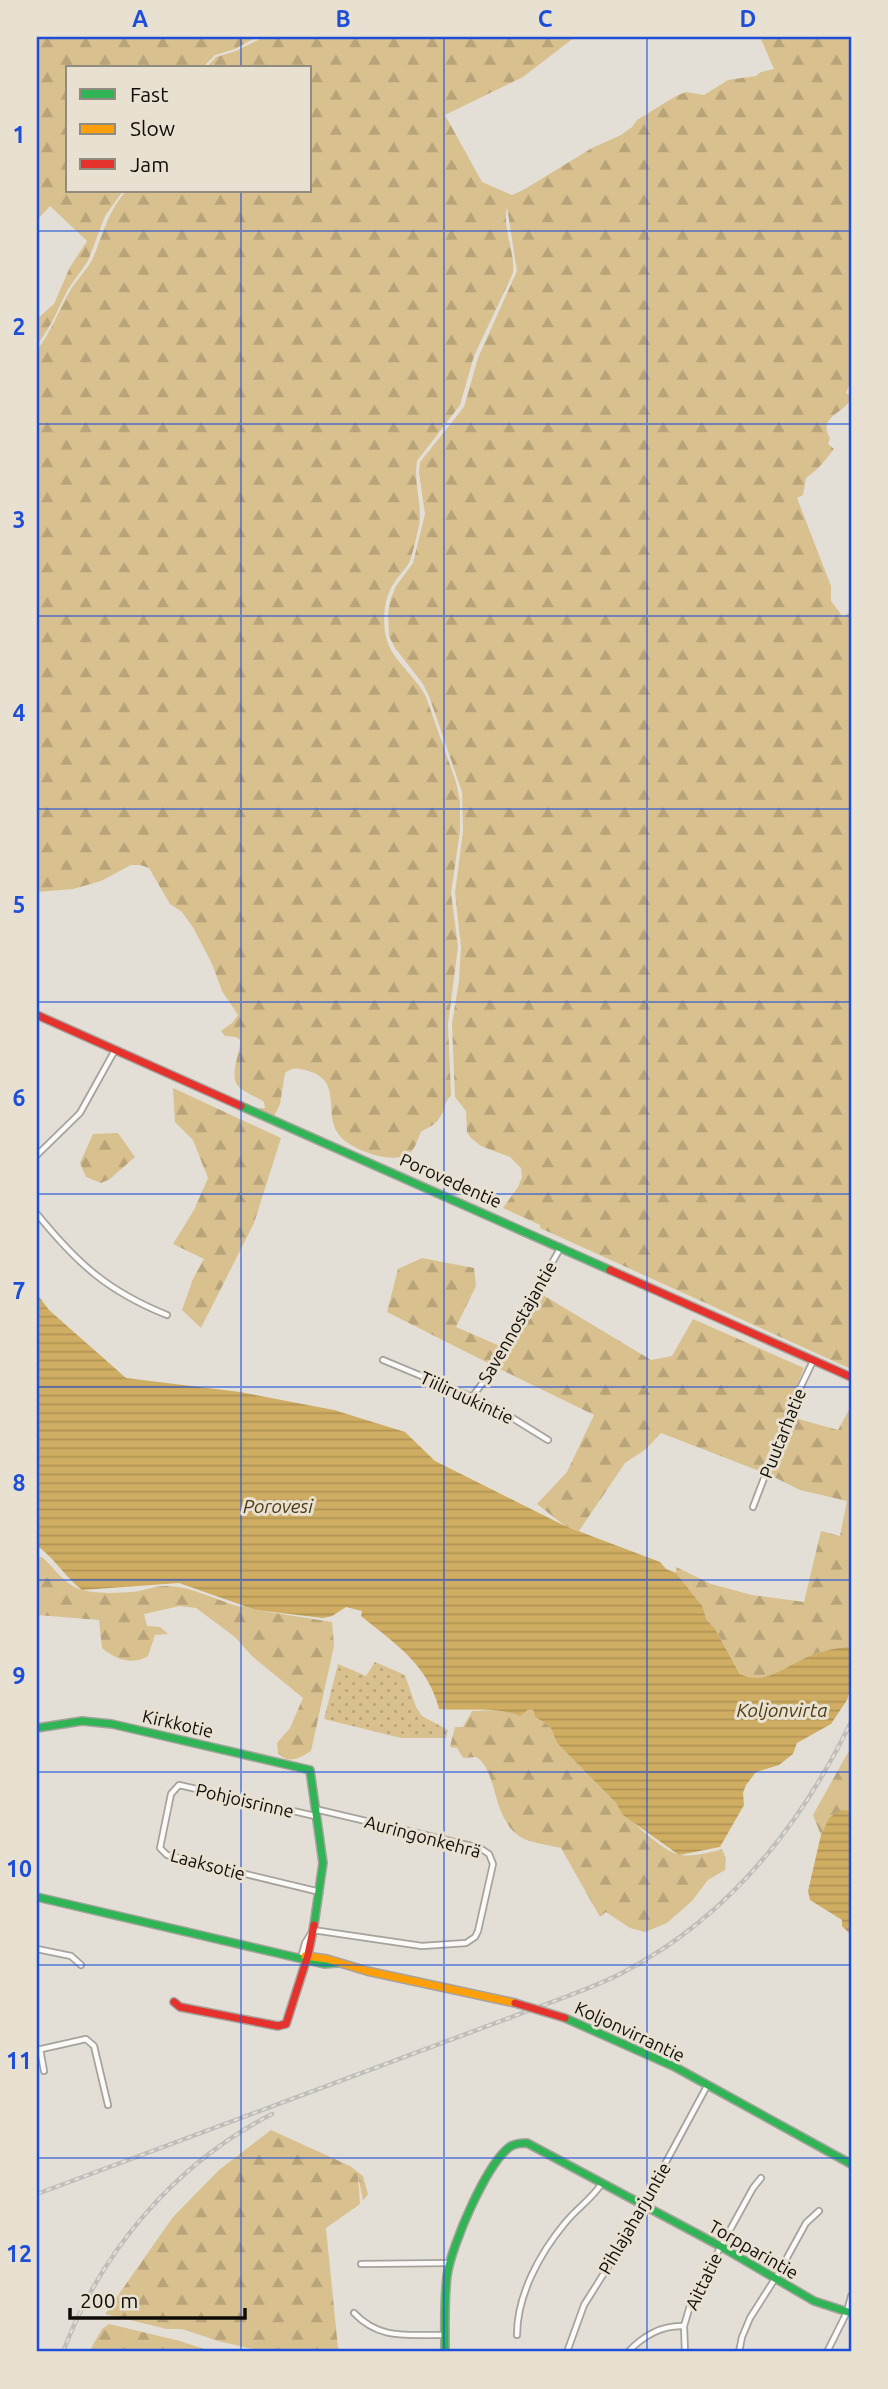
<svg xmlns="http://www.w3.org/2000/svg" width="888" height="2389" font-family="Ubuntu,sans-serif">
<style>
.grass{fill:url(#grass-dots)}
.forest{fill:url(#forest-firs)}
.water{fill:url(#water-rules)}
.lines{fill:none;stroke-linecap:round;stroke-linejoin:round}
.street-casing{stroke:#a6a39c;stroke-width:8}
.fast-casing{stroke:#a6a39c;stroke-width:10}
.slow-casing{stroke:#a6a39c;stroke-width:10}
.jam-casing{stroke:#a6a39c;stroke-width:10}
.street{stroke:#fbfaf9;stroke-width:4.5}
.fast{stroke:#30b455;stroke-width:7}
.slow{stroke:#ff9f0a;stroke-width:7}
.jam{stroke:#e5322d;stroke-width:7}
.rail-casing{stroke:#bebebc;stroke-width:4.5}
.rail{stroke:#e8e0d1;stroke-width:2;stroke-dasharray:5;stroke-linecap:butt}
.jam-bridge-casing{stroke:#a6a39c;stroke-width:10;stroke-linecap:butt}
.jam-bridge{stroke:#e5322d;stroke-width:7}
.grid{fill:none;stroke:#1d4ed8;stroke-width:2;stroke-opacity:0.55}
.labels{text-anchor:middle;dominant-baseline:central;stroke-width:6;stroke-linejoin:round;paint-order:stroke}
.street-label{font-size:18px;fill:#0f0c07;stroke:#e8e0d1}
.water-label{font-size:19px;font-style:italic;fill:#4d3a10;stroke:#e8e0d1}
.neatline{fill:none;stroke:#1d4ed8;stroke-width:2.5}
.grid-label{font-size:23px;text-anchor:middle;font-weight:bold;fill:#1d4ed8}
</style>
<defs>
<pattern id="grass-dots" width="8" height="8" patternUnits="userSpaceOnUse" patternTransform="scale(1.75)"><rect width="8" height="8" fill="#d9c08f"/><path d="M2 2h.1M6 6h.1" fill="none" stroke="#b9a47a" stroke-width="1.8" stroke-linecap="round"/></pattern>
<pattern id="forest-firs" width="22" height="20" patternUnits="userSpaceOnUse" patternTransform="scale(1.75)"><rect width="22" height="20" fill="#d9c08f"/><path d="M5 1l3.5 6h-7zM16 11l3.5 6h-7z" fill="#b9a47a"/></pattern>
<pattern id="water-rules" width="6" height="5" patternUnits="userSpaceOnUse" patternTransform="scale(1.75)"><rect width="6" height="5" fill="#cfad63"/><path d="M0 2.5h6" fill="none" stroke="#b19454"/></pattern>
</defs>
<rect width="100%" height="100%" fill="#e3dfd6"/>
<polygon class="grass" points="375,1662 405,1675 416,1707 422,1716 448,1730 446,1738 401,1738 324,1719 338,1664 366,1676"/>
<g class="forest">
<polygon points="37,37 257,37 235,49 215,55 202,68 68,68 68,191 123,191 105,216 88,261 68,289 52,322 37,346 37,319 54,304 70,267 87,241 50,206 37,220"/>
<path d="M264,37h311l-52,40 -78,38 37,67 30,13 13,-6 67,-41 29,-13 11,-8 5,-7 39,-24 10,-4 18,3 24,-15 28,-4 5,-4 13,-3 -14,-32h91v343l-5,13 5,3c-2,17 -35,19 -21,42l-2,6 6,5c-8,10 -16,21 -28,29l-3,17 -6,3 34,88v15l12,16 8,-6v758l-311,-141v-3l-37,-17 15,-21 4,-10 -1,-9 -11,-11 -29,-11 -10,-8 -4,-6 -1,-21 -11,-14 -3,-73 7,-43 2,-34 -6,-54 8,-62 -1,-39 -33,-96 -6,-12 -28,-36 -6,-12 -1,-23 3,-15 5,-12 17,-23 12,-49 -6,-41 1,-11 44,-55 14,-49 39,-87 -10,-64c-5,22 8,43 6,66l-39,83 -14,49 -43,56c-4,24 7,45 1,69 -2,10 -5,21 -8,31 -4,8 -11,14 -16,22 -12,17 -13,49 -3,67 10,17 26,29 35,47l30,85 4,19v30l-9,62 7,54 -10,77 3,72c-8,6 -5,14 -11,21 -5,9 -11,9 -19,15 -4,8 -6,19 -14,23 -18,9 -60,-6 -70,-23 -13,-22 6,-53 -32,-62 -8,-2 -13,-3 -20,3l-5,31 -6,12 -16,-7 7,-1 -1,-6c-7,-5 -17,-8 -24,-14 -13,-12 1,-33 0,-48l-4,-3 -11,-1 -4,-5 11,-8 6,-8 -16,-24 -10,-27 -18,-35 -12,-17 -12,-8 -21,-36 -9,-3h-9l-30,16 -28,8 -36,3v-542c15,-19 22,-41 34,-61 8,-12 19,-22 24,-36 9,-23 14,-43 31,-62h184v-123h-104l10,-11 20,-6z"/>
<polygon points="173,1088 281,1138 254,1223 201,1328 182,1310 193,1279 204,1259 173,1244 194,1210 208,1178 193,1140 175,1122"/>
<polygon points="118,1133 135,1157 110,1179 101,1183 86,1177 80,1163 93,1134"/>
<polygon points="422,1258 474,1268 476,1286 456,1327 500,1346 490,1364 387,1312 398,1269"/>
<polygon points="543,1295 651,1360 672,1356 693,1319 804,1368 762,1472 661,1433 646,1449 625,1463 579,1531 565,1526 537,1504 567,1472 594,1415 498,1368"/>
<path d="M851,1406v241c-16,0 -34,5 -48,12 -19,9 -41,27 -62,16l-26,-46 -9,-10 -3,-12 -27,-34v-6l35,17 41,11 52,7 17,-71 19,5 7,-35 -47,-11 -30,-15 21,-58 47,13z"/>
<path d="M42,1557c11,10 19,22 31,29 15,9 42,7 59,6 12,-1 23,-7 37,-6 25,1 48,15 72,21l3,-1 12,4 76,12 2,24 -23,105c-11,7 -22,14 -33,2l-1,-10 13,-15 13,-30 -51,-42 -17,-19 -39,-29 -16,-2 -36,8 3,12 13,1 8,7 -13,1 -7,21c-16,10 -33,3 -46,-8l-3,-28 -61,-5 -1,-57z"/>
<path d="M529,1709l4,1 2,7 15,9 7,17 59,60c8,13 46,47 61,51 11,4 33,-1 45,-5l4,9 -1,12 -17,10 -16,21 -25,22 -22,9 -15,-4 -24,-16 -6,5 -39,-69c-12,-3 -32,-5 -42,-12 -28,-20 -21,-66 -43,-79l-13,1 -6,-10 -7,-1 5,-20h8l9,-16z"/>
<path d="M851,1747v64c-17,-1 -23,10 -30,24l-8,-20z"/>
<polygon points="271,2130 350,2166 363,2176 368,2194 363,2201 358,2175 360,2204 326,2228 338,2348 343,2352 266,2352 218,2341 182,2329 167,2329 105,2314 173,2217 219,2170"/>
<polygon points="109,2324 180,2341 213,2352 89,2352 102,2329"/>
</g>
<g class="water">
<path d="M37,1294l12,16 77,68 114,14 94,18 71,22 30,29 130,65 95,36 6,7 10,4 27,34 3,12 9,10 25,45c22,12 44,-6 63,-15 14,-7 32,-12 48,-12v40l-4,13 -16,24 -34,19 -4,11 -14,11 -23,7 -10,13 -3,8 1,12 -24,42 -41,8 -56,-40 -7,-12 -59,-60 -7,-17 -15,-9 -2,-7 -4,-1 -9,7c-21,-10 -59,-5 -81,-7 -11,-45 -45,-66 -78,-93l1,-5 -16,-4 -14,9 -9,2 -67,-8 -77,-27 -97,7c-16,-12 -26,-30 -42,-42h-3z"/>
<polygon points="841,1810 851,1811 851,1935 842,1926 842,1920 810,1900 808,1891 821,1835 829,1818"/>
</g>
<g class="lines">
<defs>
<g id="street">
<polyline points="37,1155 80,1113 115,1050"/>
<path d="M37,1214c40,49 70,77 130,101"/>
<polyline points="383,1360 472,1397 506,1414 548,1440"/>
<polyline points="472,1397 487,1377 561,1247"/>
<polyline points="753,1507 792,1405 813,1361"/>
<polyline points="315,1816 179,1785 171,1794 160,1848 167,1855 320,1892"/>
<polyline points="313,1930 422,1946 466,1943 475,1937 478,1931 493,1864 489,1854 480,1848 315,1809"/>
<polyline points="37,1949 71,1956 81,1965"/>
<polyline points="301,1958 305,1943 310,1935"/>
<polyline points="40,2049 44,2071"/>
<polyline points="37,2050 86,2039 94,2046 108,2105"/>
<polyline points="361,2264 449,2263"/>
<path d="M354,2313c27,28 54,21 90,22"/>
<path d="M517,2335c0,-40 23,-82 48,-112 11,-14 28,-25 37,-40"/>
<polyline points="567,2352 584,2305 618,2251 707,2086"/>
<path d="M628,2352c15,-16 33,-27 56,-26"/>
<polyline points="685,2352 684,2326 692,2299 753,2188 761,2178"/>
<polyline points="739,2352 742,2337 750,2318 778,2274 806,2223 819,2211"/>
<polyline points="827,2352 847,2312 851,2296"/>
</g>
<g id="fast">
<polyline points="241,1106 610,1270"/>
<polyline points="37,1728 82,1721 112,1724 310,1770 323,1863 314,1925"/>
<polyline points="37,1897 324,1964 337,1963"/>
<polyline points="565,2018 675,2067 851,2164"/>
<path d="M445,2352c0,-25 -1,-51 2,-76 4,-30 40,-114 64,-130 6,-3 10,-3 16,-3l193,103 94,55 37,12"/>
</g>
<polyline id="slow" points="305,1956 327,1959 367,1971 515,2003"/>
<g id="jam">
<polyline points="37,1015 241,1106"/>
<polyline points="610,1270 851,1377"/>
<polyline points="174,2002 180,2007 278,2026 286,2024 308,1955 314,1925"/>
</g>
</defs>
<use href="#street" class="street-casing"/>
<use href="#fast" class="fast-casing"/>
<use href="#slow" class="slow-casing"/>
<use href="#jam" class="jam-casing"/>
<use href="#street" class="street"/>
<use href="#fast" class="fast"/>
<use href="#slow" class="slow"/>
<use href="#jam" class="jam"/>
<defs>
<g id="rail">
<path d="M37,2194l531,-198c18,-7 37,-14 54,-23 106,-55 178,-146 229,-251"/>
<path d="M63,2352c38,-101 112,-188 209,-238"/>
</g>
</defs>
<use href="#rail" class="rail-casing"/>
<use href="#rail" class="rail"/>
<defs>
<polyline id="jam-bridge" points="515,2003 565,2018"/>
</defs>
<use href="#jam-bridge" class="jam-bridge-casing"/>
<use href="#jam-bridge" class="jam-bridge"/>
</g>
<path class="grid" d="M241,37v31M444,37v2315M647,37v2315M241,191v2161M37,231h814M37,424h814M37,616h814M37,809h814M37,1002h814M37,1194h814M37,1387h814M37,1580h814M37,1772h814M37,1965h814M37,2158h814"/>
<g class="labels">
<g class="street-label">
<text transform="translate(451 1180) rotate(24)">Porovedentie</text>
<text transform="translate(517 1322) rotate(-60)">Savennostajantie</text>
<text transform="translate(467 1397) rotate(25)">Tiiliruukintie</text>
<text transform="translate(782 1433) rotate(-68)">Puutarhatie</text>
<text transform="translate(178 1723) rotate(13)">Kirkkotie</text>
<text transform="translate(245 1800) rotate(13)">Pohjoisrinne</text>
<text transform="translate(423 1836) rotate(15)">Auringonkehrä</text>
<text transform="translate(208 1864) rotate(15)">Laaksotie</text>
<text transform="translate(630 2031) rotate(25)">Koljonvirrantie</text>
<text transform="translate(634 2218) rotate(-60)">Pihlajaharjuntie</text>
<text transform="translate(754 2249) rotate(30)">Torpparintie</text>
<text transform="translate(703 2281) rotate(-64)">Aittatie</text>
</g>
<g class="water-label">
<text x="278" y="1506">Porovesi</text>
<text x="782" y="1710">Koljonvirta</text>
</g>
</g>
<rect width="888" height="2389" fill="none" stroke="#e8e0d1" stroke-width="77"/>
<rect x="66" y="66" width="245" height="126" fill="#e8e0d1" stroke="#918b80" stroke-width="2"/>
<rect x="80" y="89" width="35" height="10" fill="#30b455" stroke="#918b80" stroke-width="2"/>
<text x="130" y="102" font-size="21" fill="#0f0c07">Fast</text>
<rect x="80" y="124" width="35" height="10" fill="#ff9f0a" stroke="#918b80" stroke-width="2"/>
<text x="130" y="136" font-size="21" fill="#0f0c07">Slow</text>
<rect x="80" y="159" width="35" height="10" fill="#e5322d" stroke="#918b80" stroke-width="2"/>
<text x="130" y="172" font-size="21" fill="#0f0c07">Jam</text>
<path d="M70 2308v10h175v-10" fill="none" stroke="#0f0c07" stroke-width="3.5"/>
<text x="80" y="2308" font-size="21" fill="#0f0c07" stroke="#e8e0d1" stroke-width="5" paint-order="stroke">200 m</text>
<rect x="38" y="38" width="812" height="2312" class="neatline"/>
<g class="grid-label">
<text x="140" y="27">A</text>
<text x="343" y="27">B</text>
<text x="545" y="27">C</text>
<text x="748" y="27">D</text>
<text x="19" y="143">1</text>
<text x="19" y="335">2</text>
<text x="19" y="528">3</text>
<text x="19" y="721">4</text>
<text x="19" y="913">5</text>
<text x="19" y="1106">6</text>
<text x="19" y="1299">7</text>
<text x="19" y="1491">8</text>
<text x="19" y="1684">9</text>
<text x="19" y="1877">10</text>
<text x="19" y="2069">11</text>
<text x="19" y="2262">12</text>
</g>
</svg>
